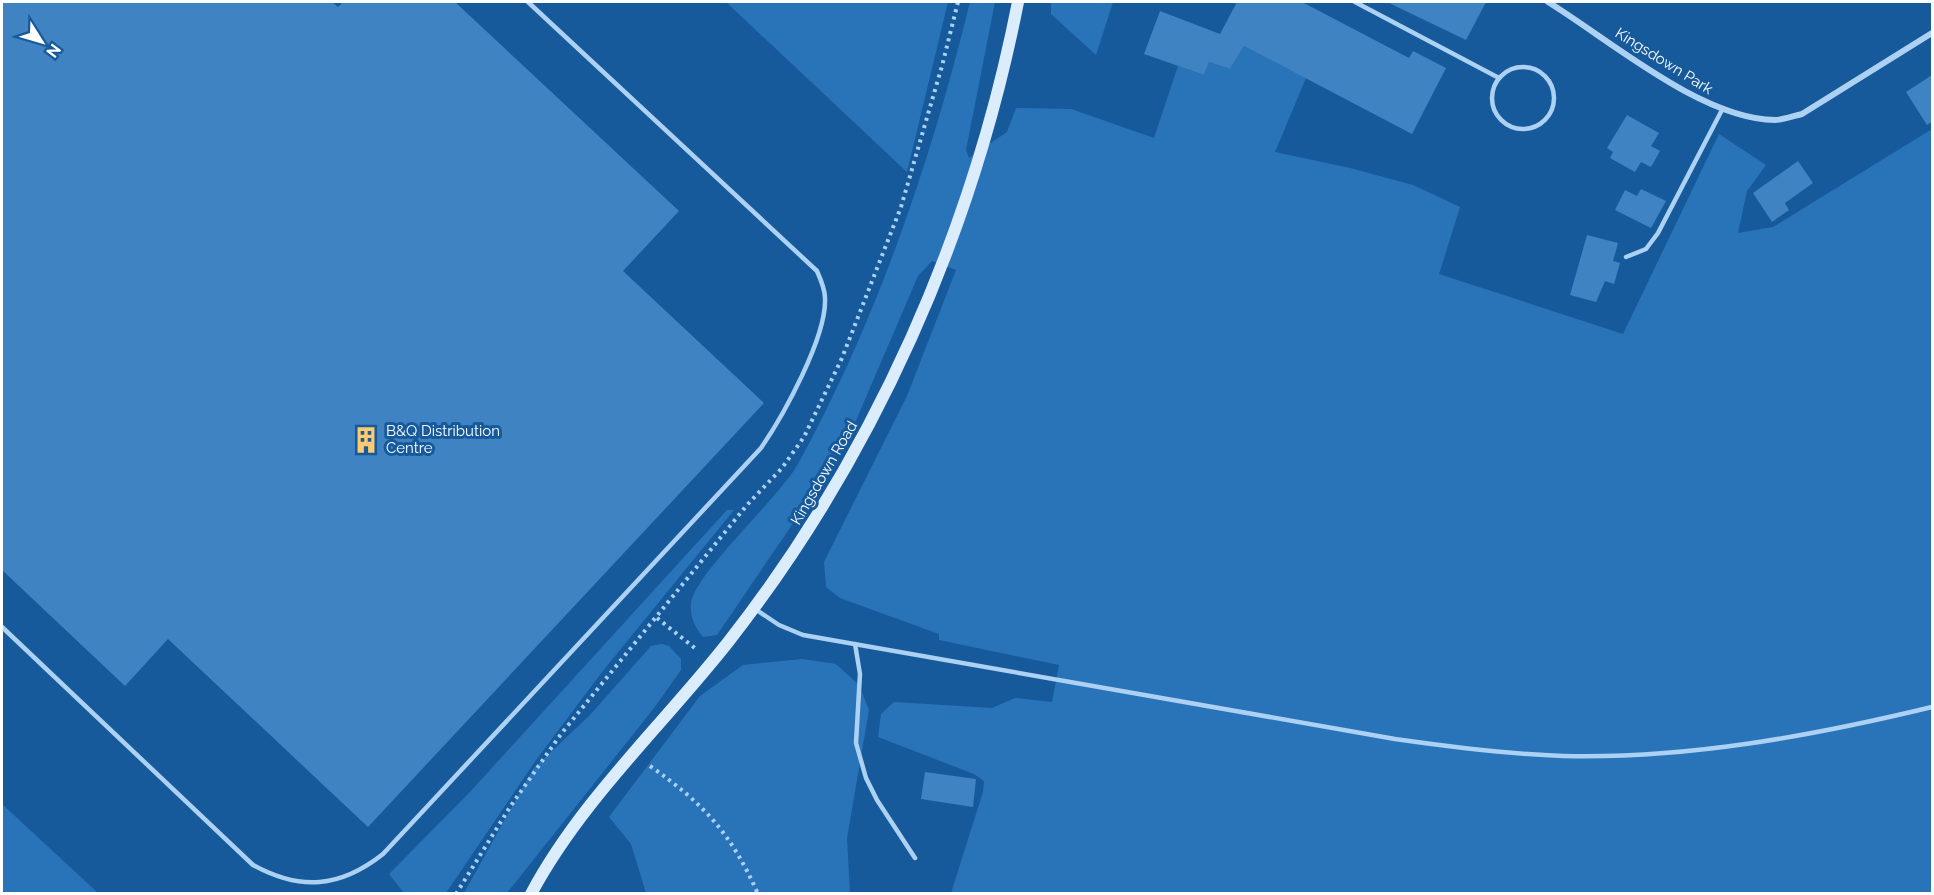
<svg xmlns="http://www.w3.org/2000/svg" width="1934" height="895" font-family="Raleway,sans-serif">
<style>
.green{fill:#2974b9}
.building{fill:#3f83c2}
.lines{fill:none;stroke-linecap:round;stroke-linejoin:round}
.path{stroke:#acd1f3;stroke-width:4;stroke-dasharray:3 4.5;stroke-linecap:butt}
.service{stroke:#acd1f3;stroke-width:4.5}
.minor{stroke:#acd1f3;stroke-width:6}
.secondary{stroke:#dbecfc;stroke-width:12}
.labels{text-anchor:middle;dominant-baseline:central;stroke-width:6;stroke-linejoin:round;paint-order:stroke}
.street-label{font-size:15px;fill:#fff;stroke:#165a9c}
.poi-label{font-size:15px;fill:#fff;stroke:#165a9c;text-anchor:start}
</style>
<rect width="100%" height="100%" fill="#165a9c"/>
<g class="green">
<polygon points="726,2 948,2 907,172"/>
<path d="M970,2h25l-29,148 3,8 38,-26 9,-24 55,1 83,29 24,-72 26,9 5,-13 21,7 14,-23 62,32 -31,74 75,16 63,17 47,22 -21,67 184,60 96,-200 47,31 -19,26 -9,42 35,-6 159,-98v764h-981l32,-101 1,-11 -10,-7 -96,-37 3,-23 13,-12 98,6 23,-10 37,4 7,-37 -120,-25v-6l-99,-36 -14,-11 -2,-25 83,-166 49,-126 -24,-9 -14,15 -67,156 -51,81 -83,122 -14,2c-8,-10 -13,-19 -12,-33 2,-29 88,-106 107,-140 79,-144 133,-303 172,-462z"/>
<polygon points="1051,2 1113,2 1096,55 1051,14"/>
<polygon points="727,510 734,510 602,672 536,760 446,893 404,893 389,874 470,792"/>
<polygon points="662,644 669,646 681,659 681,670 654,708 507,893 464,893 533,769 590,715 651,646"/>
<polygon points="802,659 836,664 859,685 869,710 847,838 850,893 646,893 631,844 609,817 700,696 743,665"/>
<polygon points="2,804 98,893 2,893"/>
</g>
<g class="building">
<polygon points="2,2 332,2 338,7 343,2 455,2 679,211 623,271 764,403 368,827 168,639 125,686 2,570"/>
<polygon points="1237,2 1302,2 1409,58 1413,51 1446,68 1412,134 1244,46 1230,69 1209,62 1204,75 1144,54 1160,11 1220,34"/>
<polygon points="1387,2 1486,2 1466,40"/>
<polygon points="1932,75 1932,122 1927,125 1906,92"/>
<polygon points="1627,115 1659,133 1651,146 1660,151 1651,167 1641,162 1635,172 1610,158 1613,152 1607,148"/>
<polygon points="1798,161 1813,183 1785,203 1789,210 1772,222 1753,193"/>
<polygon points="1641,189 1666,201 1651,228 1615,210 1625,190 1637,196"/>
<polygon points="1587,235 1618,243 1613,261 1620,263 1614,284 1605,281 1596,302 1570,295"/>
<polygon points="925,772 976,779 973,807 921,799"/>
</g>
<g class="lines">
<g class="path">
<polyline points="657,618 696,649"/>
<path d="M650,766c54,38 81,67 108,128"/>
<polyline points="456,894 510,807 561,734 747,505 782,468 804,437 842,358 901,207 942,66 958,2"/>
</g>
<g class="service">
<polyline points="1355,2 1499,78"/>
<circle cx="1523" cy="98" r="31"/>
<polyline points="1626,257 1646,249 1658,233 1723,108"/>
<path d="M755,609l24,16 24,10 592,104c56,8 111,15 168,17 124,3 249,-20 369,-49"/>
<path d="M2,627l251,238c47,26 87,23 130,-11l378,-406c22,-32 66,-111 64,-150 0,-9 -4,-18 -8,-27l-289,-269"/>
<polyline points="855,644 860,674 856,743 866,778 877,800 915,858"/>
</g>
<path class="minor" d="M1548,2c62,38 153,117 227,118 8,0 18,-4 27,-6l130,-81"/>
<path class="secondary" d="M531,894c50,-94 133,-170 198,-253 145,-185 244,-409 289,-639"/>
</g>
<defs>
<symbol id="building-bare" viewBox="-9 -9 18 18"><path d="M-4-6H4V6H1V3H-1V6H-4ZM-2.5-4.3h1.7v1.8h-1.7ZM.8-4.3h1.7v1.8H.8ZM-2.5-1h1.7V.8h-1.7ZM.8-1h1.7V.8H.8Z" fill="#ffcb6e" stroke="#165a9c" stroke-width="2.5" paint-order="stroke"/></symbol>
</defs>
<g fill-rule="evenodd">
<use href="#building-bare" x="347" y="421" width="38" height="38"/>
</g>
<g class="labels">
<g class="street-label">
<text transform="translate(1664 61) rotate(32)">Kingsdown Park</text>
<text transform="translate(824 473) rotate(-60)">Kingsdown Road</text>
</g>
<g class="poi-label">
<text x="386" y="431">B&amp;Q Distribution<tspan x="386" dy="17">Centre</tspan></text>
</g>
</g>
<rect width="1934" height="895" fill="none" stroke="#ffffff" stroke-width="6"/>
<g transform="translate(42 42) rotate(127)" stroke="#165a9c" stroke-width="4.5" paint-order="stroke">
<path d="M0-4.5L10 22L0 15L-10 22Z" fill="#ffffff"/>
<text y="-9" font-size="16" font-weight="bold" text-anchor="middle" fill="#ffffff">N</text>
</g>
</svg>
